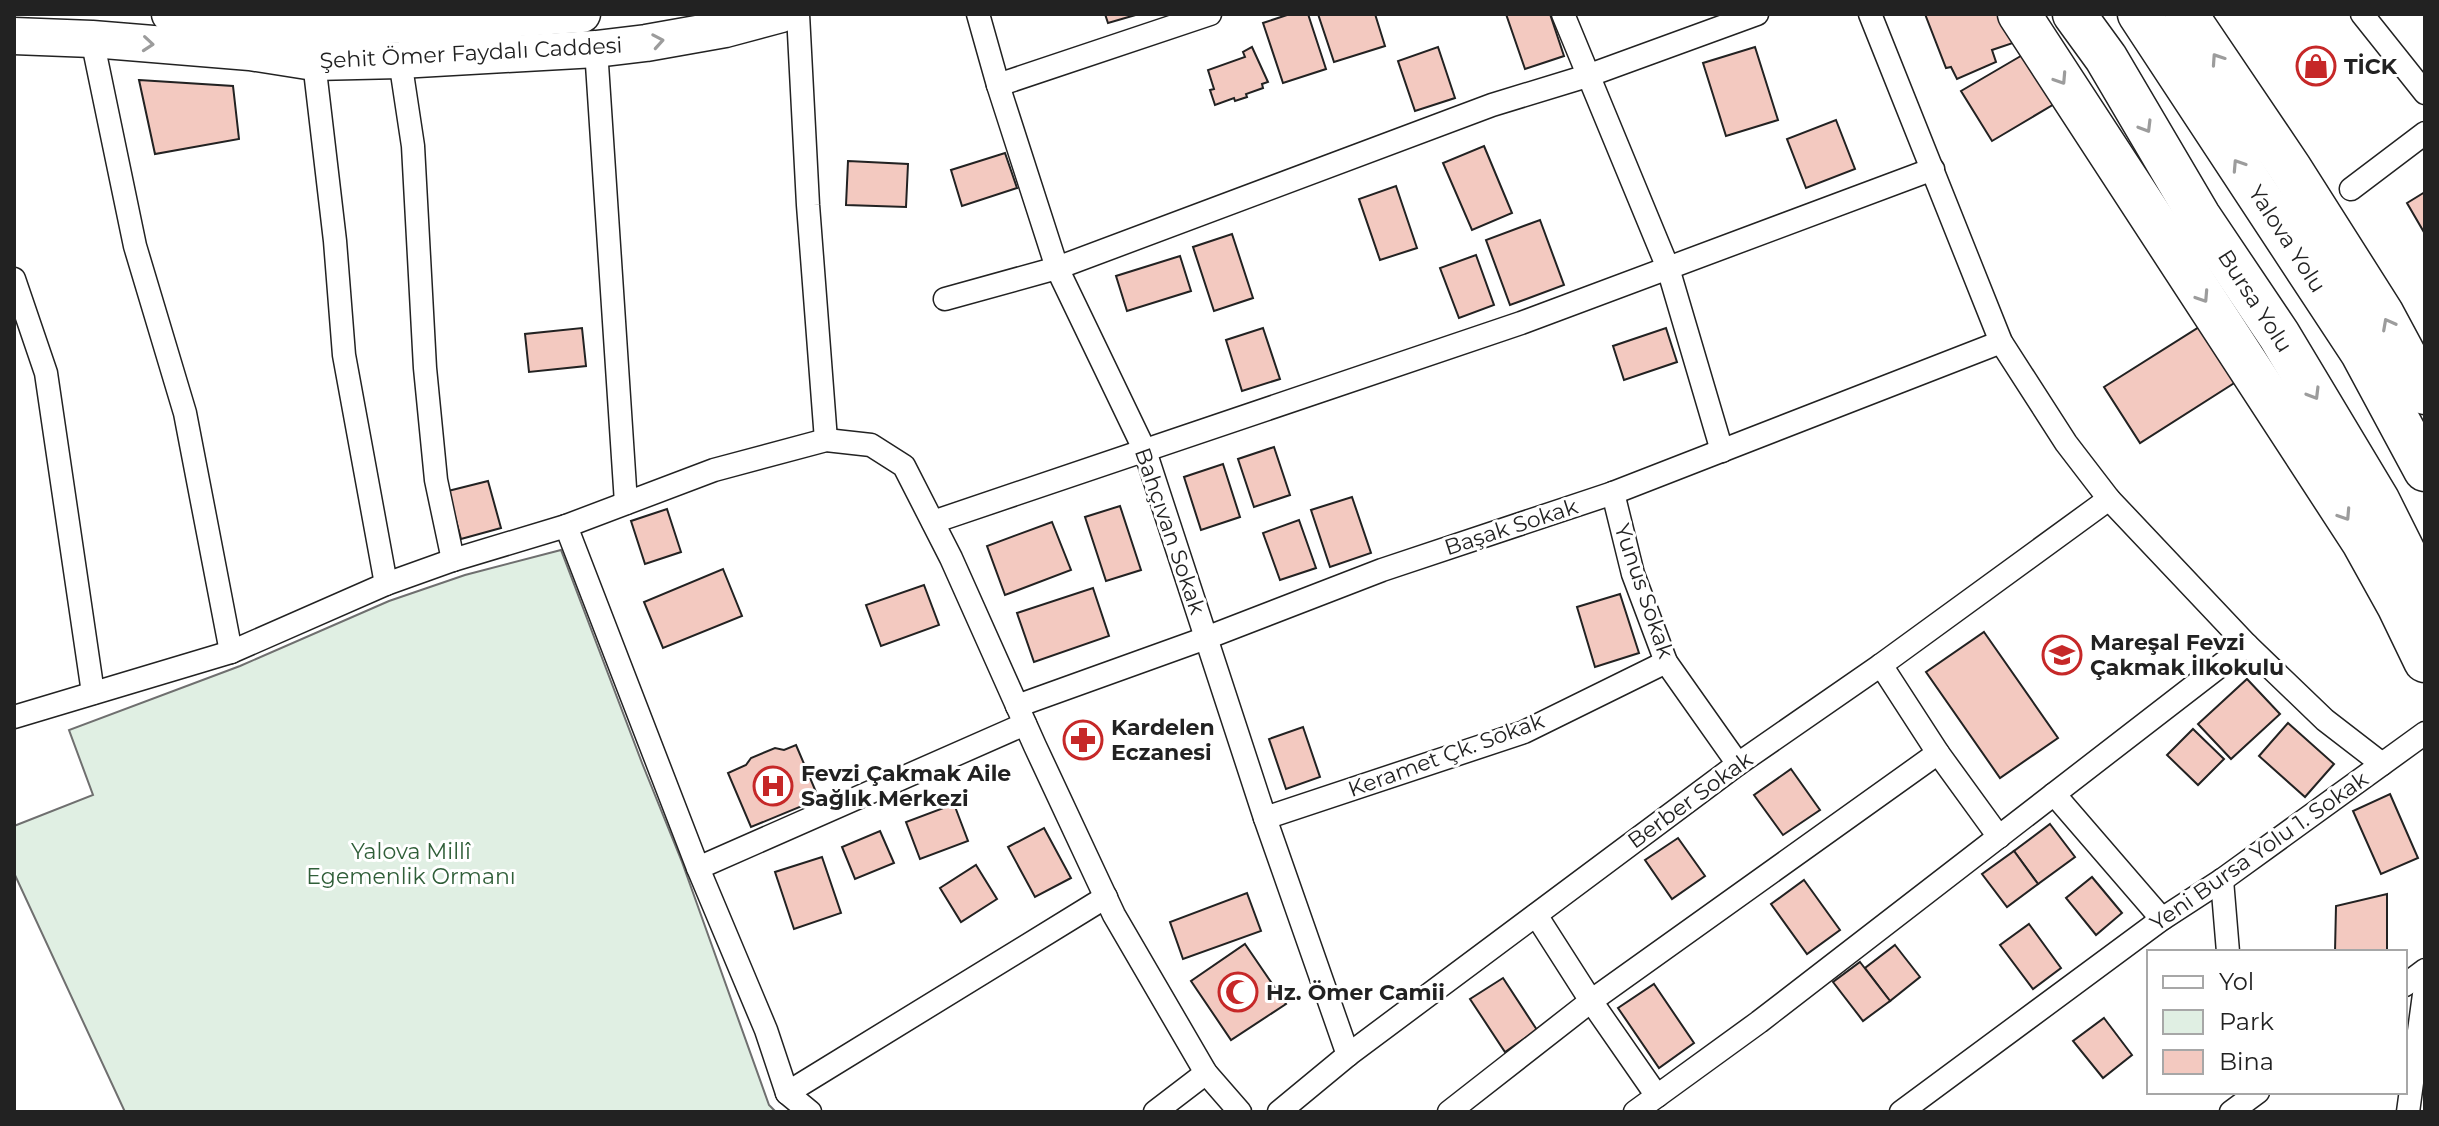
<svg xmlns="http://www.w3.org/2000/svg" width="2439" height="1126" font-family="Montserrat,sans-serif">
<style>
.green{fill:#e0efe3;stroke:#6f6f6f;stroke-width:2}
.building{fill:#f3c9c0;stroke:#222;stroke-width:2}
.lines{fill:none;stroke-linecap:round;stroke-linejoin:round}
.street-casing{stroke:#222;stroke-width:25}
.primary-casing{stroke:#222;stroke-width:39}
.highway-casing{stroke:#222;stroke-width:45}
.street{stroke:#fff;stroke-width:22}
.primary{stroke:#fff;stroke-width:36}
.highway{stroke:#fff;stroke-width:42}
.oneway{stroke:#9c9c9c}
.labels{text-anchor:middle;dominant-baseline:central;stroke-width:6;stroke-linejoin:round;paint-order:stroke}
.street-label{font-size:22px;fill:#222;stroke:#fff}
.poi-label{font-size:22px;font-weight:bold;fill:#222;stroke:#fff;text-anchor:start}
.park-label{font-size:22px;fill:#2f5e38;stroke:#fff}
</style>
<rect width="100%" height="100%" fill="#fff"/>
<polygon class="green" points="561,550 642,763 682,862 769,1105 776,1112 125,1112 14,873 14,826 93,795 69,730 240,666 389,601 465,575"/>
<g class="building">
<polygon points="1105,14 1139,14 1108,23"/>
<polygon points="1290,14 1308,14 1326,69 1283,83 1263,23"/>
<polygon points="1318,14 1375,14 1385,46 1334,62"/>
<polygon points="1506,14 1550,14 1564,56 1525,69"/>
<polygon points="1925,14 2001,14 2013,43 1992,50 1996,62 1957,79 1951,67 1946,68"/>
<polygon points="1252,47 1268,82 1262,84 1263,88 1246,94 1247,97 1235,101 1234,98 1215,105 1210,90 1214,89 1208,70 1245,57 1243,52"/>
<polygon points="1438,47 1455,98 1415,111 1398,61"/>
<polygon points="1755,47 1778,120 1726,136 1703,63"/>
<polygon points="2031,50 2061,100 1992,141 1961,91"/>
<polygon points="139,80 233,86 239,139 155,154"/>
<polygon points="1836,120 1855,169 1806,188 1787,139"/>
<polygon points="1484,146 1512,213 1472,230 1443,163"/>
<polygon points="1005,153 1017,188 962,206 951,170"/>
<polygon points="848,161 908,164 906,207 846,205"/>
<polygon points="1396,186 1417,248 1380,260 1359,199"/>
<polygon points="2425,192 2425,234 2407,203"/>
<polygon points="1540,220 1564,285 1510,305 1486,240"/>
<polygon points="1232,234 1253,298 1214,311 1193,247"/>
<polygon points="1476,255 1494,305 1459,318 1440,268"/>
<polygon points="1180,256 1191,291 1127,311 1116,276"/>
<polygon points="2204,324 2239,380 2140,443 2104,387"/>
<polygon points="582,328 586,366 529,372 525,334"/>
<polygon points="1263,328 1280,379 1242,391 1226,340"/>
<polygon points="1666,328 1677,362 1624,380 1613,346"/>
<polygon points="1274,447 1290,495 1254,507 1238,459"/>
<polygon points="1223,464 1240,517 1201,530 1184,477"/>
<polygon points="488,481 501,528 461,539 448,491"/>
<polygon points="1352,497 1371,553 1330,567 1311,510"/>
<polygon points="1120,506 1141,570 1106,581 1085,517"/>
<polygon points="667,509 681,552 645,564 631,521"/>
<polygon points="1299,520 1316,568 1280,580 1263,533"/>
<polygon points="1052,522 1071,570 1005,595 987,546"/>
<polygon points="723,569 742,616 663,648 644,602"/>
<polygon points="924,585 939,625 881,646 866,605"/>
<polygon points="1093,588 1109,636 1034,662 1017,613"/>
<polygon points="1620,594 1639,653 1595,667 1577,607"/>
<polygon points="1984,632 2058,738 2000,778 1926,672"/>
<polygon points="2247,679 2280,714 2231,759 2198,724"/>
<polygon points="2288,723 2334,764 2305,797 2259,756"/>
<polygon points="1303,727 1320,777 1286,789 1269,739"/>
<polygon points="2193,729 2224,759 2198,785 2167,755"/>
<polygon points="796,745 819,799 751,827 728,773 746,765 751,758 775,748 784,750"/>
<polygon points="1791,769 1820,810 1783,835 1754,795"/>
<polygon points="2390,794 2418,858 2381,874 2353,811"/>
<polygon points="954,804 968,841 920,859 906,822"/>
<polygon points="2050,824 2075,857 2038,884 2014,851"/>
<polygon points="1044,828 1071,878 1035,897 1008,847"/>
<polygon points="880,831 894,863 855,879 842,847"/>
<polygon points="1678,838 1705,876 1672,899 1645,860"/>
<polygon points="2014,851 2038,884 2007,907 1982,874"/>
<polygon points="822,857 841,913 794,929 775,872"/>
<polygon points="976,865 997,899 961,922 940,888"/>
<polygon points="2092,877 2122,913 2096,935 2066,898"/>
<polygon points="1804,880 1840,930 1807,954 1771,904"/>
<polygon points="1247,893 1261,931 1183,959 1170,922"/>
<polygon points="2387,894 2387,952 2335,952 2336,906"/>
<polygon points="2029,924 2061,968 2033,989 2000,945"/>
<polygon points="1245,944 1286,1004 1231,1040 1191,981"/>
<polygon points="1895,945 1920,977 1890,1001 1865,968"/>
<polygon points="1860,962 1890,1001 1863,1021 1833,982"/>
<polygon points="1503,978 1537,1030 1505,1052 1470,999"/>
<polygon points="1654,984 1694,1043 1659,1068 1618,1008"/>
<polygon points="2104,1018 2132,1055 2103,1078 2073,1041"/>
</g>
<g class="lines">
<defs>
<g id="street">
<polyline points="798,14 808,205 826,440"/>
<polyline points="978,14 998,85 1057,268 1145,451 1265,818 1348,1055"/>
<polyline points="1563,14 1668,268 1722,451"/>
<polyline points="1870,14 2001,342 2066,443 2109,499 2247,645 2325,720 2382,764"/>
<polyline points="2362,14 2425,93"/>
<polyline points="92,39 135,246 185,413 231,652"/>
<polyline points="596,49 626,503"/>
<polyline points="400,60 413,146 425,368 436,480 453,560"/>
<polyline points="314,62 335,241 344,355 386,584"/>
<polyline points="998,85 1210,14"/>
<polyline points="2351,189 2425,133"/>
<polyline points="14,279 46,373 93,693"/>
<polyline points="945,299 1057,268 1492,105 1587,76 1757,14"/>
<polyline points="1613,493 1633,574 1666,662 1738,764"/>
<polyline points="933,522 1521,323 1933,169"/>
<polyline points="566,526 698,868 766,1030 787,1093 810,1112"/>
<polyline points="1881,665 1938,753 1999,837"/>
<polyline points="1017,706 1206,638 1382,570 1613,493 2001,342"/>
<polyline points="14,717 231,652 386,584 453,560 566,526 714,470 826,440 871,445 904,466 951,558 1035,746 1114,915 1206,1073 1240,1112"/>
<polyline points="2054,794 2162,919"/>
<polyline points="1265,818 1524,732 1666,662"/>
<polyline points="698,868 1025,724"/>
<polyline points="2222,880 2228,952"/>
<polyline points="1536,915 1591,1001 1657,1096"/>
<polyline points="2405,985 2425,970"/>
<polyline points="787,1093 1106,897"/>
<polyline points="1155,1112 1206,1073"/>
<polyline points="1279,1112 1348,1055 1738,764 1881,665 2109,499"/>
<polyline points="1449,1112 1591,1001 1938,753"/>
<polyline points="1635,1112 1759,1022 2247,645"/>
<polyline points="1901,1112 2162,919 2222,880 2425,733"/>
<polyline points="2231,1112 2258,1092"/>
<polyline points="2408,1112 2425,987"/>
</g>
<g id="primary">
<path d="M170,14c26,4 53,9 79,11 111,5 222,-4 333,-11"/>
<polyline points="14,36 92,39 250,52 314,62 400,60 596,49 646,43 725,29 781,14"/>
</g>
<g id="highway">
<polyline points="2019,14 2363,542 2398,605 2425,661"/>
<polyline points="2074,14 2106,58 2199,216 2279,335 2378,500 2425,594"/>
<polyline points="2139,14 2362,353 2425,470"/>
<polyline points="2186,14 2290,168 2382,313 2425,393"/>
</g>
</defs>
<use href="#street" class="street-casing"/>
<use href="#primary" class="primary-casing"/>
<use href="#highway" class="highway-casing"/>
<use href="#street" class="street"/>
<use href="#primary" class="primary"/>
<use href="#highway" class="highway"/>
</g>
<defs><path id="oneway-chevron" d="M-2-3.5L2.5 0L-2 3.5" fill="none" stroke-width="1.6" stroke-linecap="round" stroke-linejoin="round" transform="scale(2)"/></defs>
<g class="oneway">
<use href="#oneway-chevron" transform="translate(658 41) rotate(-10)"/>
<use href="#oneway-chevron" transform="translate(148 44) rotate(5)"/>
<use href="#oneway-chevron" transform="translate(2217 59) rotate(-124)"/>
<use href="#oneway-chevron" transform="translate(2061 79) rotate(57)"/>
<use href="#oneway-chevron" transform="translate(2146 127) rotate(59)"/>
<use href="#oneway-chevron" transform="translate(2238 165) rotate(-123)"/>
<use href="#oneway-chevron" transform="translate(2203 297) rotate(57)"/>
<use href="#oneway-chevron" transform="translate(2388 324) rotate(-118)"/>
<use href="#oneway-chevron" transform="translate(2314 394) rotate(59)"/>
<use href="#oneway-chevron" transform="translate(2345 515) rotate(57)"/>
</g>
<defs>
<symbol id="shop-ring" viewBox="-11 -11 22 22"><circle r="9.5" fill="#fff" stroke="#c62828" stroke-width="1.5"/><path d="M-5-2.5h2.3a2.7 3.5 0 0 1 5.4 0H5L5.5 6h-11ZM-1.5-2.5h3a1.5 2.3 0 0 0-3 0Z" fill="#c62828"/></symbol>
<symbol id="school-ring" viewBox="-11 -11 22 22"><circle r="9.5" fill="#fff" stroke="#c62828" stroke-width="1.5"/><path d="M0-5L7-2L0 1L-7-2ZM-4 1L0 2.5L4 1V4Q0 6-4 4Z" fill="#c62828"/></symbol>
<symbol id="pharmacy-ring" viewBox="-11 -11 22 22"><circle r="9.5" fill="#fff" stroke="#c62828" stroke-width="1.5"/><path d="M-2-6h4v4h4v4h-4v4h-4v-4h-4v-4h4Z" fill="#c62828"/></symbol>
<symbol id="hospital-ring" viewBox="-11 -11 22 22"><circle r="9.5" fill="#fff" stroke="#c62828" stroke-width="1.5"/><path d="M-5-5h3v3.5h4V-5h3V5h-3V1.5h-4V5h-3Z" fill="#c62828"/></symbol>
<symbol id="mosque-ring" viewBox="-11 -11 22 22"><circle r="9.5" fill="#fff" stroke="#c62828" stroke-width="1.5"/><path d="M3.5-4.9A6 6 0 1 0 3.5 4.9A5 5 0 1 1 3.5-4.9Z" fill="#c62828"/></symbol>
</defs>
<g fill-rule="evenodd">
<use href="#shop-ring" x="2294" y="44" width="44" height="44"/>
<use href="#school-ring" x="2040" y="633" width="44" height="44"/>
<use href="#pharmacy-ring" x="1061" y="718" width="44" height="44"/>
<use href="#hospital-ring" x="751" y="764" width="44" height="44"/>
<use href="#mosque-ring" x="1216" y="970" width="44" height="44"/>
</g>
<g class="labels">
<g class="street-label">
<text transform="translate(471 53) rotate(-3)">Şehit Ömer Faydalı Caddesi</text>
<text transform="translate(2287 239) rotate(57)">Yalova Yolu</text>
<text transform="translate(2255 301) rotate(57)">Bursa Yolu</text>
<text transform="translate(1511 527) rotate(-18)">Başak Sokak</text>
<text transform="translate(1170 531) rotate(71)">Bahçıvan Sokak</text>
<text transform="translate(1644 591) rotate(71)">Yunus Sokak</text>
<text transform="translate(1446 755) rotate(-20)">Keramet Çk. Sokak</text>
<text transform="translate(1690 800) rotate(-36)">Berber Sokak</text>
<text transform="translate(2259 851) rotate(-35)">Yeni Bursa Yolu 1. Sokak</text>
</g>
<g class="poi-label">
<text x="2344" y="66">TİCK</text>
<text x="2090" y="642">Mareşal Fevzi<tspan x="2090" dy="25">Çakmak İlkokulu</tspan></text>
<text x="1111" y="727">Kardelen<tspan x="1111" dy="25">Eczanesi</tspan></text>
<text x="801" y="773">Fevzi Çakmak Aile<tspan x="801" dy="25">Sağlık Merkezi</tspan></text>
<text x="1266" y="992">Hz. Ömer Camii</text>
</g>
<g class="park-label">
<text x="411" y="851">Yalova Millî<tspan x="411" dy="25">Egemenlik Ormanı</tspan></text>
</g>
</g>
<rect width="2439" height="1126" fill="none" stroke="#222222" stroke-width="32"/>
<rect x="2147" y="950" width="260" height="144" fill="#ffffff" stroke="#a7a7a7" stroke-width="2"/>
<rect x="2163" y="976" width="40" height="12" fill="#ffffff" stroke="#a7a7a7" stroke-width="2"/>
<text x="2219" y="990" font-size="24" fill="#222222">Yol</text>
<rect x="2163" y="1010" width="40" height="24" fill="#e0efe3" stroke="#a7a7a7" stroke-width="2"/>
<text x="2219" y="1030" font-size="24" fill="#222222">Park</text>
<rect x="2163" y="1050" width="40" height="24" fill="#f3c9c0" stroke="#a7a7a7" stroke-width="2"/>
<text x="2219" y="1070" font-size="24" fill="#222222">Bina</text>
</svg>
